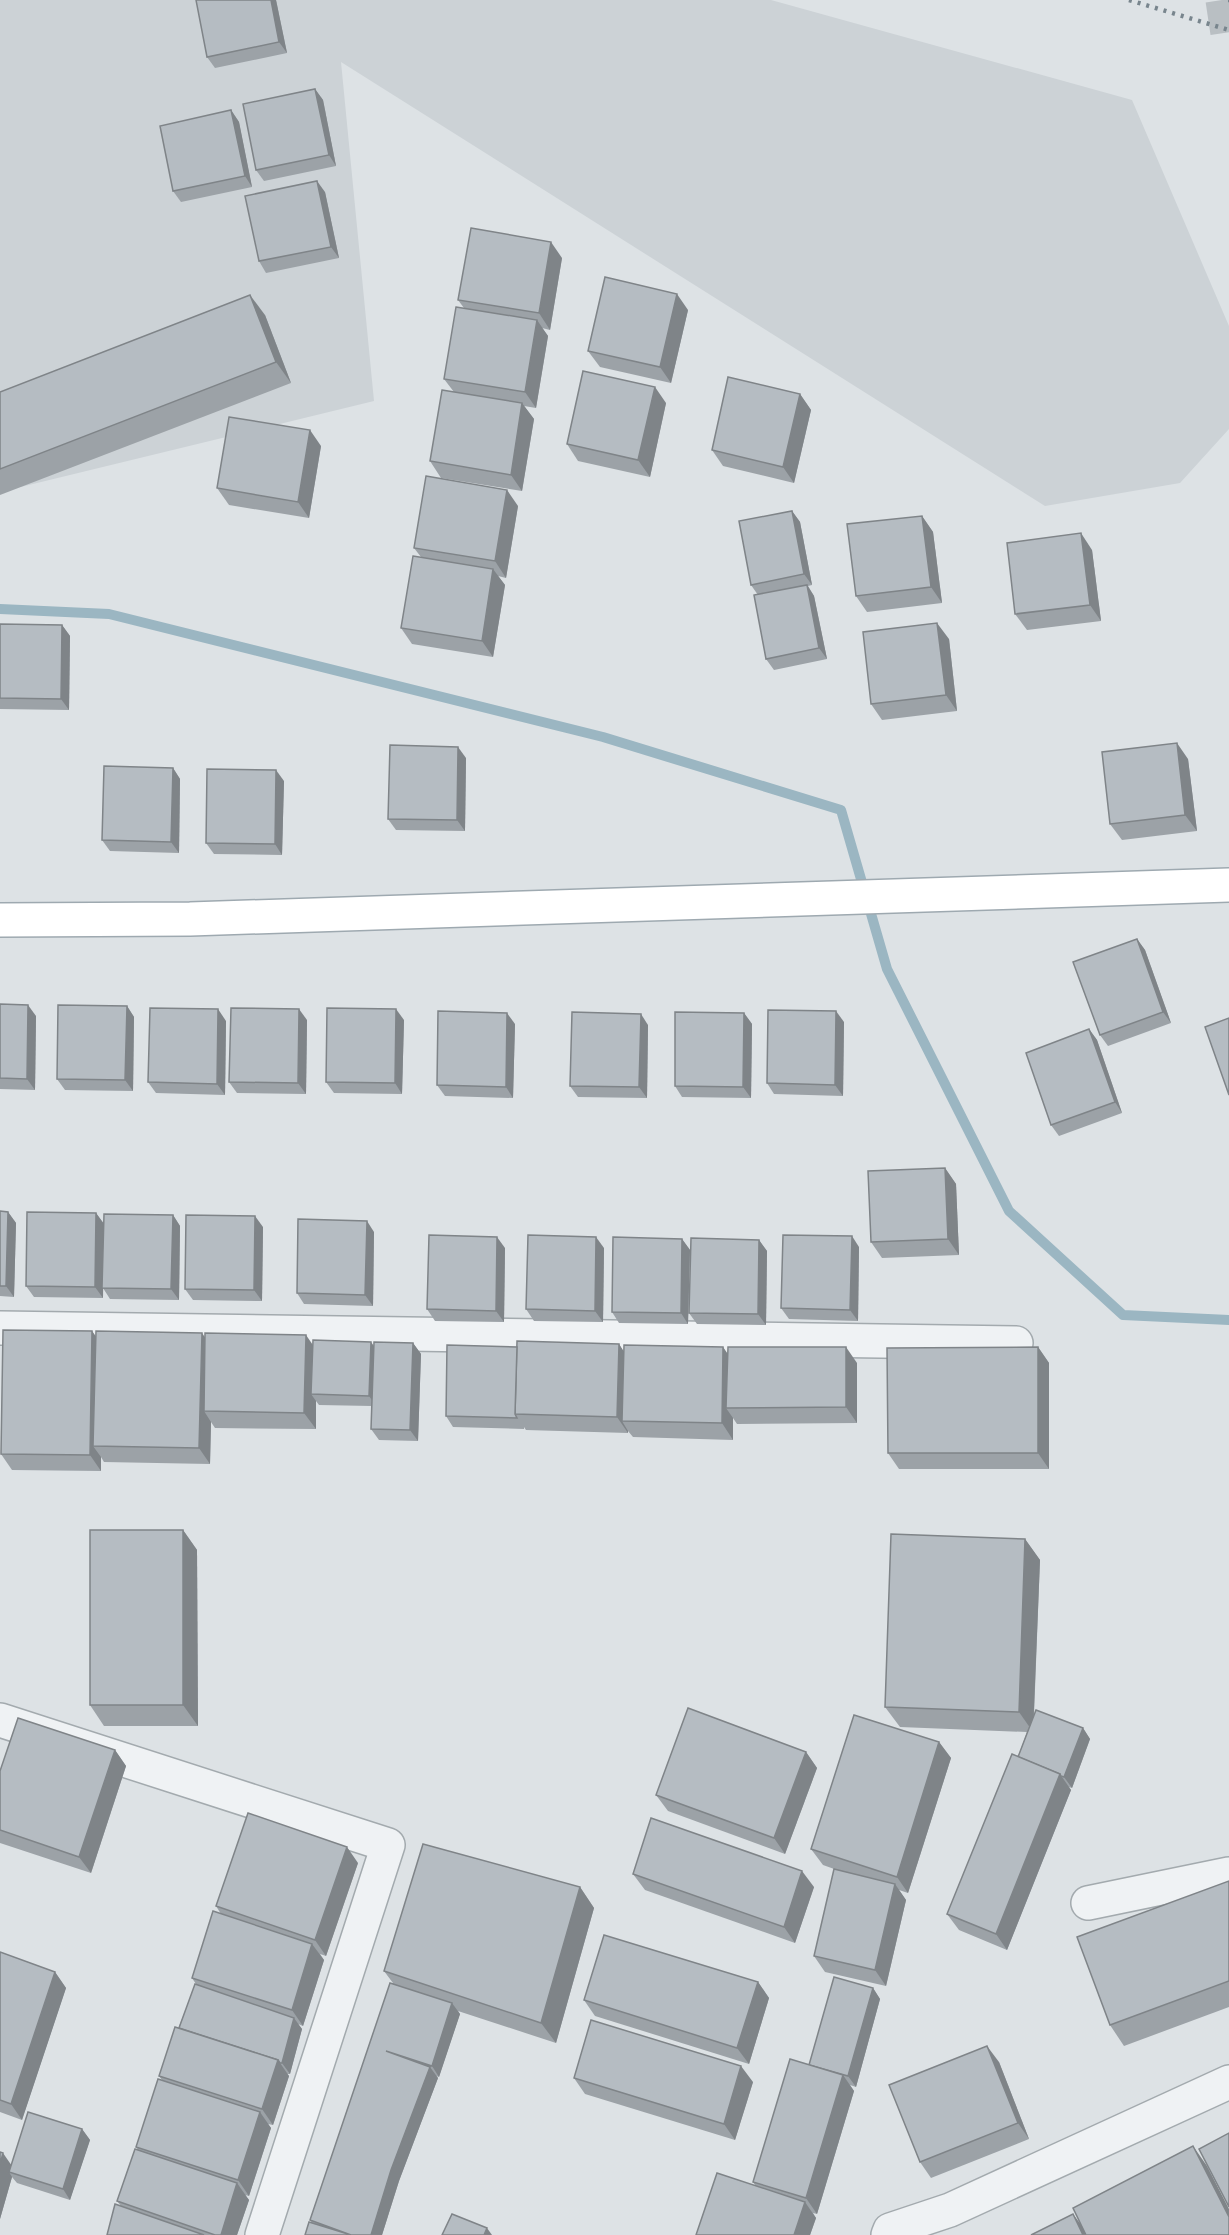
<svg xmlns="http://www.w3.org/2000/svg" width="1229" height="2235" font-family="Montserrat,sans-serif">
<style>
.built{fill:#ccd2d6}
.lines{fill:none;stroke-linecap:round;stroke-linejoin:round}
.stream{stroke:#9bb6c2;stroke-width:10}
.major-tunnel{stroke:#b9bfc3;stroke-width:33;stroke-dasharray:33 16;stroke-linecap:butt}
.minor-casing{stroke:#a3aaae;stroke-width:36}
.major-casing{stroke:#9ea9b0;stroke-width:36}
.minor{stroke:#eff2f4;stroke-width:33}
.major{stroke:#fff;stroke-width:33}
.rail{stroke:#78858d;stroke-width:4.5;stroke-dasharray:3 6;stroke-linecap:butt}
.wall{fill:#9ca2a7}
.shaded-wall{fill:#7f8488}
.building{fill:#b5bcc2;stroke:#7f8488;stroke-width:1.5}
</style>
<rect width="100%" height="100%" fill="#dde2e5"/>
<polygon class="built" points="0,0 771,0 1132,100 1229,326 1229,429 1180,483 1045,506 341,62 374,401 0,492"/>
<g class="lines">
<polyline class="stream" points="0,609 109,614 603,737 841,810 887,969 1009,1211 1123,1315 1229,1320"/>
<polyline class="major-tunnel" points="1222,0 1229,47"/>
<defs>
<g id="minor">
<polyline points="0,1328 1016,1343"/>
<polyline points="0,1720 388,1845 262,2235"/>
<polyline points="1088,1903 1229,1874"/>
<polyline points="888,2235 890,2230 950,2210 1229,2082"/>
</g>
<polyline id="major" points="0,920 190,919 1229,885"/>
</defs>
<use href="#minor" class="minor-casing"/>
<use href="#major" class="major-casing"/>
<use href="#minor" class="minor"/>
<use href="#major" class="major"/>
<g class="rail">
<polyline points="1129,0 1229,30"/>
<polyline points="1228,0 1229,0"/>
</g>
</g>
<g class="wall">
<polygon points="196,0 276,0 287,53 215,68 207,57"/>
<polygon points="315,89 323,100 336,166 264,181 256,170"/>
<polygon points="231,110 239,122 252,187 181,202 173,191"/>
<polygon points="325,192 339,258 266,273 259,261"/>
<polygon points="562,258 550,330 542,328 548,336 536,408 524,406 534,419 522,491 441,478 430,461 454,392 444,379 464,308 458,300"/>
<polygon points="688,310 671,383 600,367 588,351"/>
<polygon points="265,315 291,383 0,495 0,392"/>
<polygon points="800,394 811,410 794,483 723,466 712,450"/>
<polygon points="666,403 650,477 578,461 567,444"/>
<polygon points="321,446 309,518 229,505 217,488"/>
<polygon points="518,506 506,578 498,576 505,585 493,657 412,644 401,628 421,557 414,548"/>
<polygon points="792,511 800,522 812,585 808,586 814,596 827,659 774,670 766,659 758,595 751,585"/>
<polygon points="922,516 933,532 942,603 867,612 856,596"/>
<polygon points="1092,550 1101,621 1027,630 1015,614"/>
<polygon points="0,624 62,625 70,636 69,710 0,709"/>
<polygon points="949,639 957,711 882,720 871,704"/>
<polygon points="466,758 465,831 396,830 388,819"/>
<polygon points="1188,759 1197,831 1122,840 1110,824"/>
<polygon points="173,768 180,779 179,853 110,851 102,840"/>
<polygon points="284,781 282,855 214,854 206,843"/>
<polygon points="1137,939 1145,950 1171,1023 1108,1046 1100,1035"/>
<polygon points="0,1004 36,1016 35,1090 0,1089"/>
<polygon points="127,1006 134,1017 133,1091 65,1090 57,1079"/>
<polygon points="744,1013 752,1024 751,1098 682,1097 675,1086"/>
<polygon points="307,1020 306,1094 237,1093 229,1082"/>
<polygon points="404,1020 402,1094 334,1093 326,1082"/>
<polygon points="226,1021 225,1095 156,1093 148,1082"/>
<polygon points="844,1022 843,1096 774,1094 767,1083"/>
<polygon points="515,1024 513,1098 445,1096 437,1085"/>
<polygon points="648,1025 647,1098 578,1097 570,1086"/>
<polygon points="1089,1029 1097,1040 1122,1113 1059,1136 1051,1125"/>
<polygon points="945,1168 956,1184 959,1255 882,1258 871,1242"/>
<polygon points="0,1211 8,1212 16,1223 14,1297 0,1296"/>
<polygon points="96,1213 104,1224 173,1215 180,1226 179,1300 110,1299 103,1288 103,1298 34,1297 26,1286"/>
<polygon points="263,1227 262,1301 193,1300 185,1289"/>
<polygon points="374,1232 373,1306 304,1304 297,1293"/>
<polygon points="682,1239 690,1250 688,1324 619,1323 612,1312"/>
<polygon points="759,1240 767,1251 766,1325 697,1324 689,1313"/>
<polygon points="859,1247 858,1321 789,1319 781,1308"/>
<polygon points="505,1248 504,1322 435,1321 427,1309"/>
<polygon points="604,1248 603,1322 534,1321 526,1309"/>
<polygon points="92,1331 96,1337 205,1338 313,1345 374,1346 413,1343 421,1354 418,1441 379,1440 371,1429 372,1406 319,1405 316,1401 316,1429 215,1428 211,1422 210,1464 104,1462 101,1457 101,1471 12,1470 1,1454"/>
<polygon points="619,1344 623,1351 723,1347 727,1354 857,1363 857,1423 737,1424 733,1418 733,1440 633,1437 628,1431 628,1433 526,1430 524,1427 524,1429 453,1427 446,1416 517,1347"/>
<polygon points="1038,1347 1049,1363 1049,1469 899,1469 888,1453"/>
<polygon points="183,1530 197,1550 198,1726 104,1726 90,1705"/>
<polygon points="1025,1539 1040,1560 1034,1715 1083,1728 1090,1739 1072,1788 1069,1787 1071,1790 1007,1950 959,1930 947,1914 1018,1757 1027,1732 900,1727 885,1707"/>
<polygon points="939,1742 951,1758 908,1893 899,1890 906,1900 886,1986 825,1972 814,1956 837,1870 823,1865 811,1849"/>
<polygon points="115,1750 126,1766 91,1873 0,1843 0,1771"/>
<polygon points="806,1752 817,1768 785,1854 668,1811 656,1795"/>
<polygon points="358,1863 326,1956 320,1954 324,1960 303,2026 298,2024 302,2029 290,2074 287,2074 289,2076 273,2125 268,2124 271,2128 249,2196 245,2195 249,2200 237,2235 107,2235 121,2206 117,2201 139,2151 136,2147 162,2080 159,2076 196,1984 192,1978 221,1914 216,1906"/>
<polygon points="633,1874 814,1887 795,1943 645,1890"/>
<polygon points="1229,1881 1229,2007 1124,2046 1110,2025"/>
<polygon points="580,1887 594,1908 556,2043 458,2011 460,2014 439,2077 436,2076 438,2078 399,2181 382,2235 305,2235 312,2223 310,2220 393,1983 384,1971"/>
<polygon points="0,1952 55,1972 66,1988 22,2120 0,2112"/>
<polygon points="758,1982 769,1998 749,2064 595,2016 584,2000"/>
<polygon points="873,1988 880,1999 856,2087 850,2085 854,2091 817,2214 813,2213 816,2218 810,2235 696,2235 755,2185 753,2182 809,2065"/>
<polygon points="999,2062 1029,2139 931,2178 920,2162"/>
<polygon points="574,2078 753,2082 735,2140 585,2094"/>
<polygon points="82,2129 90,2140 70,2200 17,2183 12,2177 0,2219 0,2152 11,2165"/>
</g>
<g class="shaded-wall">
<polygon points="271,0 276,0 287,53 279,42"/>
<polygon points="315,89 323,100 336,166 329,155"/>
<polygon points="231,110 239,122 252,187 245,176"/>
<polygon points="317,181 325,192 339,258 331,247"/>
<polygon points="551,242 562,258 550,330 539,313"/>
<polygon points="677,294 688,310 671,383 660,367"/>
<polygon points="250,295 265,315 291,383 276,362"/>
<polygon points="537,320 548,336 536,408 525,392"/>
<polygon points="655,387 666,403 650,477 638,460"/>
<polygon points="800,394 811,410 794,483 783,467"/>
<polygon points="522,403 534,419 522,491 511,475"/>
<polygon points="310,430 321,446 309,518 298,502"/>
<polygon points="507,490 518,506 506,578 495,561"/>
<polygon points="792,511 800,522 812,585 804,574"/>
<polygon points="922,516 933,532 942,603 931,587"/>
<polygon points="1081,533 1092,550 1101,621 1090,605"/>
<polygon points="493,569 505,585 493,657 482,641"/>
<polygon points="807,585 814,596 827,659 819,648"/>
<polygon points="937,623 949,639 957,711 946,695"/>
<polygon points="62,625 70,636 69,710 61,699"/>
<polygon points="1177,743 1188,759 1197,831 1185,815"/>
<polygon points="458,747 466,758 465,831 457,820"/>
<polygon points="173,768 180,779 179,853 171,842"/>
<polygon points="276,770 284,781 282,855 275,844"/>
<polygon points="1137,939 1145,950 1171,1023 1163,1012"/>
<polygon points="28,1005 36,1016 35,1090 27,1079"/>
<polygon points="127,1006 134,1017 133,1091 125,1080"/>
<polygon points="218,1009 226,1021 225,1095 217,1084"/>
<polygon points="299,1009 307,1020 306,1094 298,1083"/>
<polygon points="396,1009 404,1020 402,1094 395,1083"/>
<polygon points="836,1011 844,1022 843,1096 835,1085"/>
<polygon points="507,1013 515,1024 513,1098 506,1087"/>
<polygon points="744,1013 752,1024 751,1098 743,1087"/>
<polygon points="641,1014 648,1025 647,1098 639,1087"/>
<polygon points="1089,1029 1097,1040 1122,1113 1115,1102"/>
<polygon points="945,1168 956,1184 959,1255 948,1239"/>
<polygon points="8,1212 16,1223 14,1297 6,1286"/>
<polygon points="96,1213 104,1224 103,1298 95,1287"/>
<polygon points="173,1215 180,1226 179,1300 171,1289"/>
<polygon points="255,1216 263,1227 262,1301 254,1290"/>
<polygon points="367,1221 374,1232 373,1306 365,1295"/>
<polygon points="852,1236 859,1247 858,1321 850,1310"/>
<polygon points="497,1237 505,1248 504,1322 496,1311"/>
<polygon points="596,1237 604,1248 603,1322 595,1311"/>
<polygon points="682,1239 690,1250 688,1324 681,1313"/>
<polygon points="759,1240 767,1251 766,1325 758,1314"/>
<polygon points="92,1331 103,1347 93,1446 101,1457 101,1471 90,1455"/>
<polygon points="202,1333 213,1349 204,1411 211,1422 210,1464 199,1448"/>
<polygon points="306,1335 317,1351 311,1394 316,1401 316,1429 304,1413"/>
<polygon points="371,1342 379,1353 377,1407 369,1396"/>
<polygon points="413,1343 421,1354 418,1441 410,1430"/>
<polygon points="619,1344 630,1361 622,1421 628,1431 628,1433 617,1417"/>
<polygon points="723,1347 734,1363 726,1408 733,1418 733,1440 722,1423"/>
<polygon points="846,1347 857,1363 857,1423 846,1407"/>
<polygon points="1038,1347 1049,1363 1049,1469 1038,1453"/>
<polygon points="183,1530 197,1550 198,1726 183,1705"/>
<polygon points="1025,1539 1040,1560 1033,1732 1019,1712"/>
<polygon points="1083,1728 1090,1739 1072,1788 1064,1777"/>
<polygon points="939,1742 951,1758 908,1893 897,1877"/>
<polygon points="115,1750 126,1766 91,1873 79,1857"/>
<polygon points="806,1752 817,1768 785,1854 774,1838"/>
<polygon points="1060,1774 1071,1790 1007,1950 996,1934"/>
<polygon points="347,1847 358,1863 326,1956 315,1940"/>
<polygon points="802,1871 814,1887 795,1943 784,1927"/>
<polygon points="895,1884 906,1900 886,1986 875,1970"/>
<polygon points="580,1887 594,1908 556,2043 541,2023"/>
<polygon points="312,1944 324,1960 303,2026 292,2010"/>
<polygon points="55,1972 66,1988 22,2120 11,2104"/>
<polygon points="758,1982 769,1998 749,2064 737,2048"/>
<polygon points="873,1988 880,1999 856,2087 848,2076"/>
<polygon points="452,2003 460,2014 439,2077 432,2066"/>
<polygon points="294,2018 302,2029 290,2074 282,2063"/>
<polygon points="987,2046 999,2062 1029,2139 1018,2123"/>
<polygon points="278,2060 289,2076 273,2125 262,2109"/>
<polygon points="741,2066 753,2082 735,2140 724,2124"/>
<polygon points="430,2067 438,2078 399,2181 382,2235 371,2235 391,2170"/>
<polygon points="843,2075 854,2091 817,2214 806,2198"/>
<polygon points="260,2112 271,2128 249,2196 238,2180"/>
<polygon points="82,2129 90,2140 70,2200 63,2189"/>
<polygon points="1193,2146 1207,2166 1229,2209 1229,2217"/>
<polygon points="3,2153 14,2169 9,2172 12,2177 0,2219 0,2164"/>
<polygon points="237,2183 249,2200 237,2235 221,2235"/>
<polygon points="805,2202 816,2218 810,2235 794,2235"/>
<polygon points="1073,2214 1085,2230 1087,2235 1083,2235"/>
<polygon points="487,2228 492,2235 484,2235"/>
</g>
<g class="building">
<polygon points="196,0 271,0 279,42 207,57"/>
<polygon points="315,89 329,155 256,170 243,104"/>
<polygon points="231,110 245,176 173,191 160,126"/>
<polygon points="317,181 331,247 259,261 245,196"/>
<polygon points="471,228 551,242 539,313 458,300"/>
<polygon points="605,277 677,294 660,367 588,351"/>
<polygon points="250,295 276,362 0,469 0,392"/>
<polygon points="456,307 537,320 525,392 444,379"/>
<polygon points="583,371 655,387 638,460 567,444"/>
<polygon points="728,377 800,394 783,467 712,450"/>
<polygon points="442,390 522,403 511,475 430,461"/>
<polygon points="229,417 310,430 298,502 217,488"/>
<polygon points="426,476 507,490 495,561 414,548"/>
<polygon points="792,511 804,574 751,585 739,521"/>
<polygon points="922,516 931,587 856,596 847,524"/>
<polygon points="1081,533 1090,605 1015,614 1007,543"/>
<polygon points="413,556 493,569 482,641 401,628"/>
<polygon points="807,585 819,648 766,659 754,595"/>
<polygon points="937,623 946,695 871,704 863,632"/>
<polygon points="0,624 62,625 61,699 0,698"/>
<polygon points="1177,743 1185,815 1110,824 1102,752"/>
<polygon points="390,745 458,747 457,820 388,819"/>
<polygon points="104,766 173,768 171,842 102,840"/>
<polygon points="207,769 276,770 275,844 206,843"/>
<polygon points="1137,939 1163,1012 1100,1035 1073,962"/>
<polygon points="0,1004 28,1005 27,1079 0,1078"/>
<polygon points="58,1005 127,1006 125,1080 57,1079"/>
<polygon points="150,1008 218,1009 217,1084 148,1082"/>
<polygon points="231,1008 299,1009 298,1083 229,1082"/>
<polygon points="327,1008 396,1009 395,1083 326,1082"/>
<polygon points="768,1010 836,1011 835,1085 767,1083"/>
<polygon points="438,1011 507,1013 506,1087 437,1085"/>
<polygon points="572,1012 641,1014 639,1087 570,1086"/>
<polygon points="675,1012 744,1013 743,1087 675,1086"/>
<polygon points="1229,1018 1229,1095 1205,1027"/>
<polygon points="1089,1029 1115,1102 1051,1125 1026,1053"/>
<polygon points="945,1168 948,1239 871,1242 868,1171"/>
<polygon points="0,1211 8,1212 6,1286 0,1286"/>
<polygon points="27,1212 96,1213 95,1287 26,1286"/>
<polygon points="104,1214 173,1215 171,1289 102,1288"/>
<polygon points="186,1215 255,1216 254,1290 185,1289"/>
<polygon points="298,1219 367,1221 365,1295 297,1293"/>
<polygon points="429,1235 497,1237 496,1311 427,1309"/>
<polygon points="528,1235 596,1237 595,1311 526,1309"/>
<polygon points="783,1235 852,1236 850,1310 781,1308"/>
<polygon points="613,1237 682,1239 681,1313 612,1312"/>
<polygon points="691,1238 759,1240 758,1314 689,1313"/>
<polygon points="3,1330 92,1331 90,1455 1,1454"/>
<polygon points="96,1331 202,1333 199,1448 93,1446"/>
<polygon points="205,1333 306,1335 304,1413 204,1411"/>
<polygon points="313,1340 371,1342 369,1396 311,1394"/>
<polygon points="517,1341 619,1344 617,1417 515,1414"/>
<polygon points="374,1342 413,1343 410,1430 371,1429"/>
<polygon points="447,1345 517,1347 515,1414 517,1418 446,1416"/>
<polygon points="624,1345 723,1347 722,1423 622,1421"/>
<polygon points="728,1347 846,1347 846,1407 726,1408"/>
<polygon points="1038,1347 1038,1453 888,1453 887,1348"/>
<rect x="90" y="1530" width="93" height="175"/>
<polygon points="891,1534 1025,1539 1019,1712 885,1707"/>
<polygon points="688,1708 806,1752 774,1838 656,1795"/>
<polygon points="1036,1710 1083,1728 1064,1777 1061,1776 1060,1774 1018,1757"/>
<polygon points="854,1715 939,1742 897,1877 811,1849"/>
<polygon points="18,1718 115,1750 79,1857 0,1830 0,1771"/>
<polygon points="1012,1754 1060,1774 996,1934 947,1914"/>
<polygon points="248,1813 347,1847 315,1940 216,1906"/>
<polygon points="651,1818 802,1871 784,1927 633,1874"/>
<polygon points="423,1844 580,1887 541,2023 384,1971"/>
<polygon points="834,1869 895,1884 875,1970 814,1956"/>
<polygon points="1229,1881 1229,1981 1110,2025 1077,1937"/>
<polygon points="213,1911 312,1944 292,2010 192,1978"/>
<polygon points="604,1935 758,1982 737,2048 584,2000"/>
<polygon points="0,1952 55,1972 11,2104 0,2100"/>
<polygon points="834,1977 873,1988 848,2076 809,2065"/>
<polygon points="390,1983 452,2003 432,2066 386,2051 430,2067 391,2170 371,2235 305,2235 309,2222 351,2235 310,2220"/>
<polygon points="195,1984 294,2018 282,2063 280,2063 278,2060 179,2028"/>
<polygon points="591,2020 741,2066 724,2124 574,2078"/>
<polygon points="175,2027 278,2060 262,2109 159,2076"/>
<polygon points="987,2046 1018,2123 920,2162 889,2085"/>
<polygon points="790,2059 843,2075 806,2198 753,2182"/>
<polygon points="158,2079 260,2112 238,2180 136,2147"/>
<polygon points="28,2112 82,2129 63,2189 9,2172"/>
<polygon points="1229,2133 1229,2207 1199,2149"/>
<polygon points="1193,2146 1229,2217 1229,2235 1086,2235 1073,2208"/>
<polygon points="135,2149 237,2183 221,2235 215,2235 117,2201"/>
<polygon points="0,2152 3,2153 0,2164"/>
<polygon points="717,2173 805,2202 794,2235 696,2235"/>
<polygon points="115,2204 204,2235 107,2235"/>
<polygon points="452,2214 487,2228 484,2235 442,2235"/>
<polygon points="1073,2214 1083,2235 1031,2235"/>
</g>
</svg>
